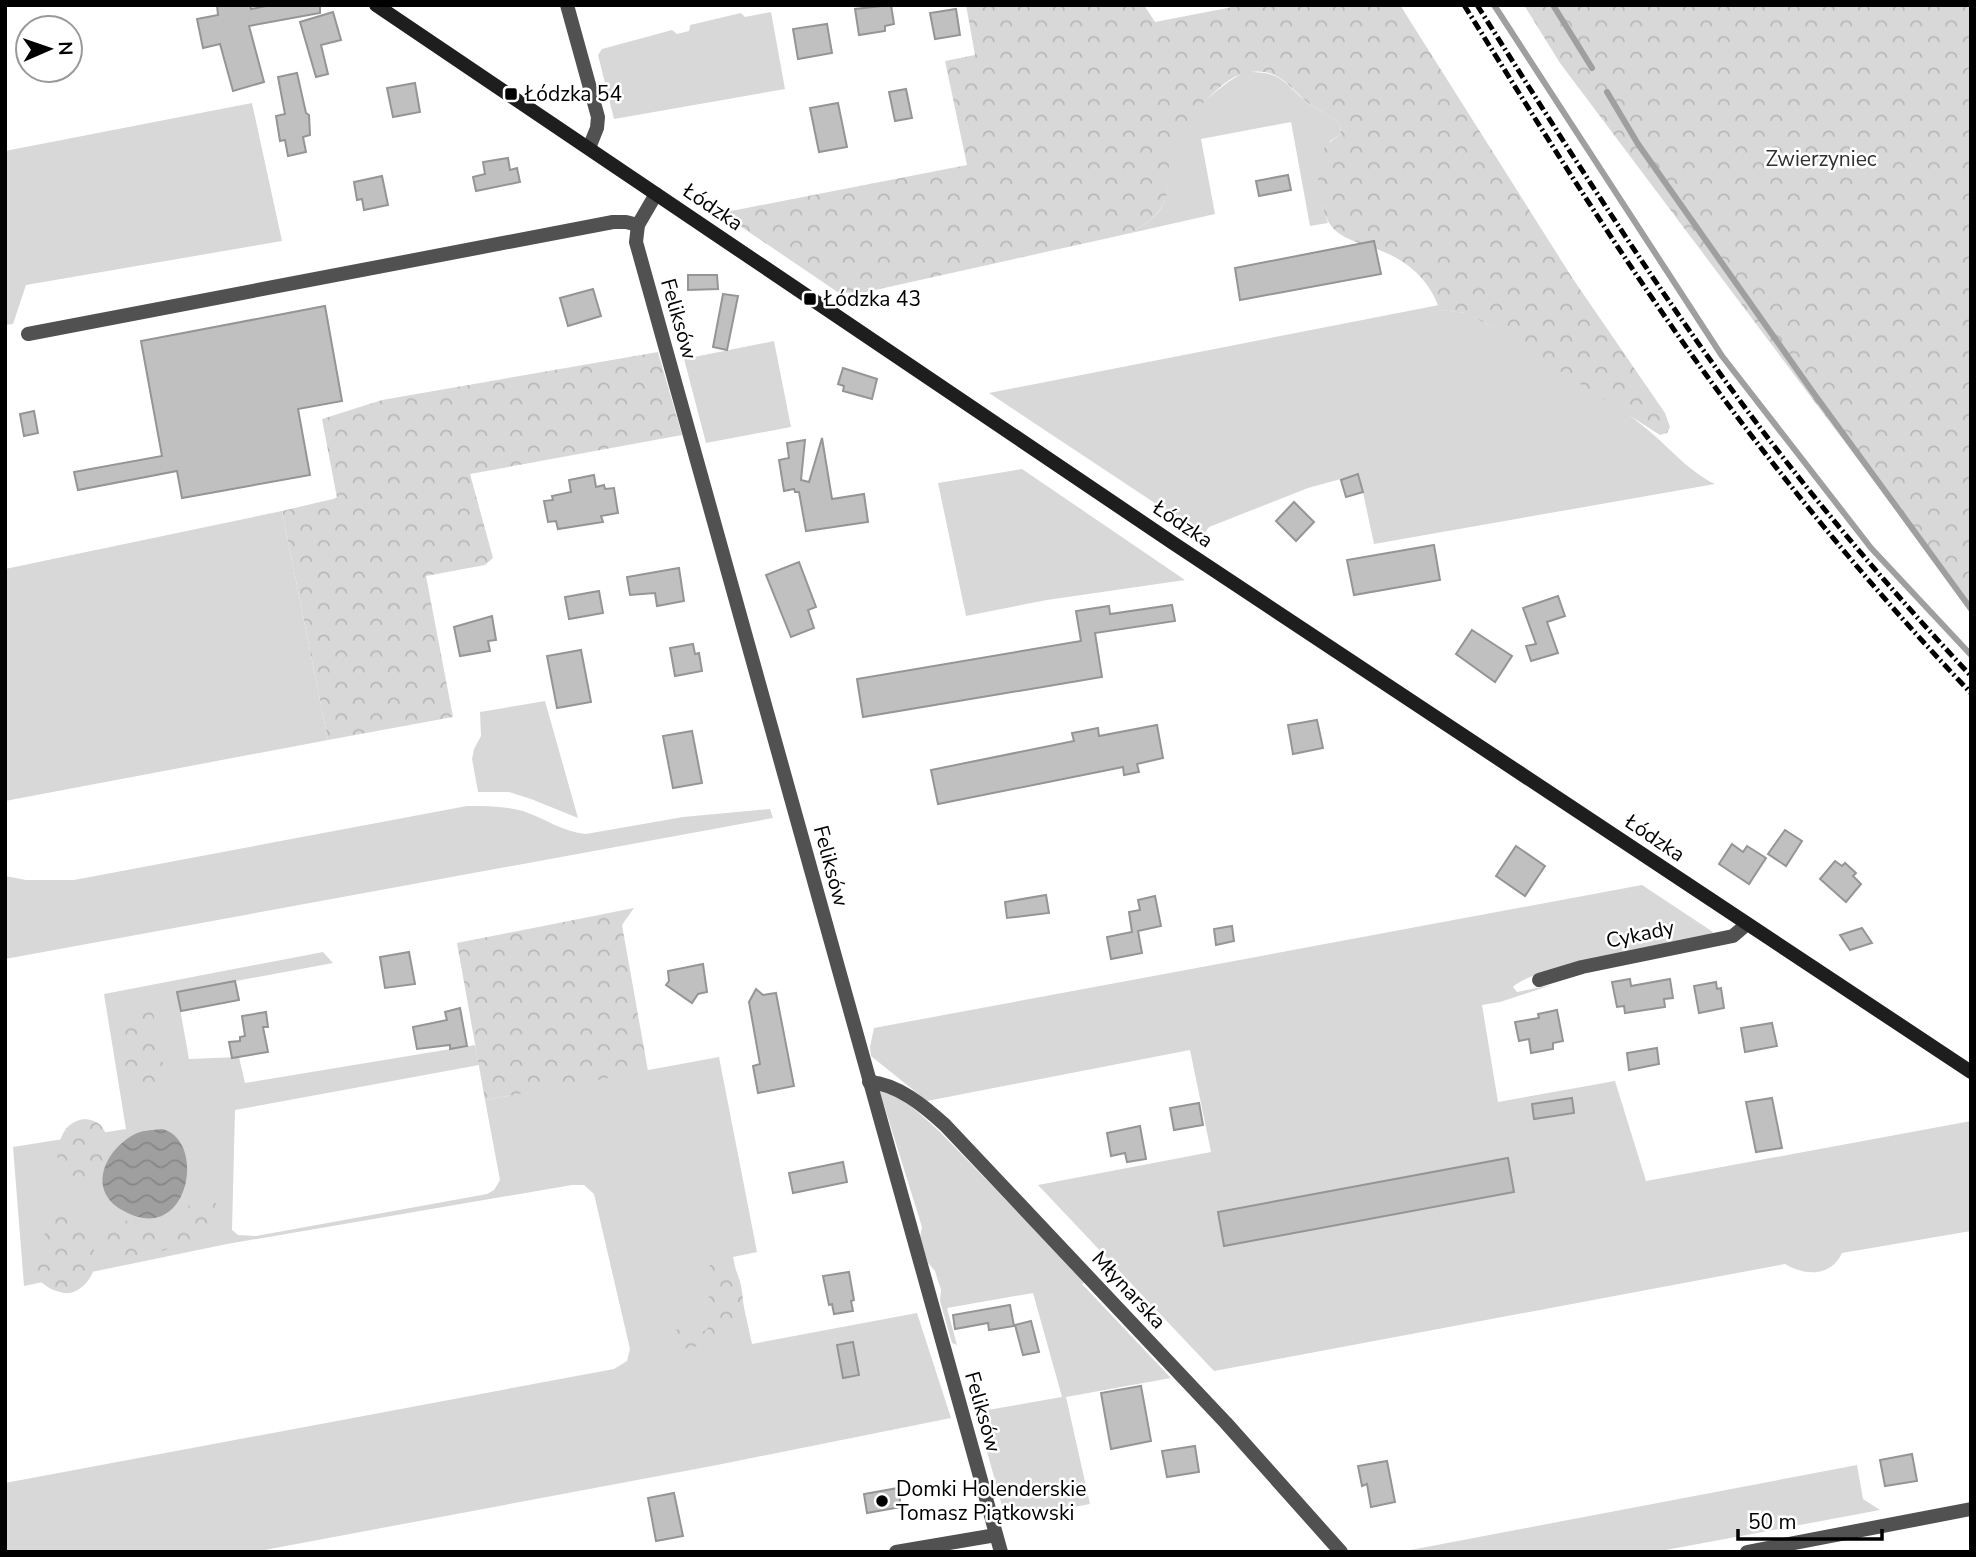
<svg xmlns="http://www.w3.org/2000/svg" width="1976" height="1557" font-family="'Nunito Sans',sans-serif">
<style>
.grass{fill:#d8d8d8}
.forest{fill:url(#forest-crowns)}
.water{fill:url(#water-waves)}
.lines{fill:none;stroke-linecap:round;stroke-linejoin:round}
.stream{stroke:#9f9f9f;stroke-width:6}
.building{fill:#c0c0c0;stroke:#959595;stroke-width:2}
.minor{stroke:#515151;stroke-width:14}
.secondary{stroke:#1e1e1e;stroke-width:14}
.rail{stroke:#000;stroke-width:5;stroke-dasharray:10 3.5 2 3.5;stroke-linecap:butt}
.poi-dot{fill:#000;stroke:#fff;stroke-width:2.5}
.labels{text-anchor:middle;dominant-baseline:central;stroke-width:5;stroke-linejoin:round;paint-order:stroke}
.poi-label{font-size:21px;fill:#000;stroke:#fff;text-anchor:start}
.park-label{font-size:21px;fill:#2f2f2f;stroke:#fff}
.street-label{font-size:21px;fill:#000;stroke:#fff}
</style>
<defs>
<pattern id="forest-crowns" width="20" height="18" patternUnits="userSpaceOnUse" patternTransform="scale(1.75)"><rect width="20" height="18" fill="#d8d8d8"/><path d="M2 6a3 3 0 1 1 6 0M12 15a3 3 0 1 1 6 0" fill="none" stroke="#b8b8b8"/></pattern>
<pattern id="water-waves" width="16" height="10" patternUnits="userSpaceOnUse" patternTransform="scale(1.75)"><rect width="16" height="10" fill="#9f9f9f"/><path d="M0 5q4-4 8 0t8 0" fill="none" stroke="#878787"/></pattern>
</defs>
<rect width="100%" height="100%" fill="#fff"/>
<g class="grass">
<polygon points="771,12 785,89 614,119 598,55 602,49 672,30 677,34 689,31 690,25 741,13 745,17"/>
<path d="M1245,72c41,-1 37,12 66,33 10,7 23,11 30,22l-1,8 -10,6 -8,66 6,16 -18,3 -19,-104 -90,17 14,75 -84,19c13,-8 30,-18 34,-34 5,-15 1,-33 6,-49 10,-30 46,-64 74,-78z"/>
<polygon points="252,103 282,241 26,285 13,324 5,325 5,151"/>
<path d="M1439,305l2,5 25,3 19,10c55,34 113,65 163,107 22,18 40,41 67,54l-341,60 -15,-70 -51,14 -99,39 -6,8 -214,-142z"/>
<polygon points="774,341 791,427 706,443 684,359"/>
<polygon points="1022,469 1185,580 1047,600 966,616 938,483"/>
<polygon points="282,511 328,740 5,801 5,569"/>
<polygon points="545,701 578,818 531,799 509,792 478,792 472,759 474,749 481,736 480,712"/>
<path d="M467,806c20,0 37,0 56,5 21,7 40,21 63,23l97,-17 87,-8 3,9 -768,141v-83l21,4h48z"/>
<path d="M1642,885l71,47 -3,4c-34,7 -180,31 -197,51l4,5 35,-7 -52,17 -18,3 16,97 117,-21 31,100 325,-60v110l-129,22c-11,24 -37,23 -57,11l-571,107 -176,-186 173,-33 -21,-102 -263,51 -56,-45 -1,-9 4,-19z"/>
<polygon points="323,952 333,963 177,992 189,1059 239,1057 245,1083 475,1045 479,1065 235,1110 232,1230 238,1235 256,1236 487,1194 494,1190 500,1180 485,1100 719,1057 757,1252 733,1257 752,1344 917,1313 951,1418 717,1465 254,1552 5,1552 5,1483 614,1369 627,1361 630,1349 594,1194 584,1185 572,1185 227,1244 24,1286 13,1147 126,1129 104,994"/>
<polygon points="874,1073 939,1131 1086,1282 1082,1284 1171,1378 1066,1397 1090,1504 1006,1520 976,1412 1062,1397 1033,1293 947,1308 957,1345 952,1343 940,1301 941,1290 935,1271 928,1263 920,1237 922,1227"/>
<polygon points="1857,1465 1863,1499 1880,1510 1655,1552 1400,1552"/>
</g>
<g class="forest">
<path d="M966,5h178l11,17 88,-17h157l173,274 92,134 5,14 -3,6 -7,2 -175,-112 -20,-10 -25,-3c-12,-34 -36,-52 -69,-63 -12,-4 -26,-8 -35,-16 -18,-15 -23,-62 -12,-82 4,-7 10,-10 16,-14l1,-8c-8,-12 -23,-16 -34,-25 -14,-11 -24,-28 -43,-30 -13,-2 -26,2 -36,9 -19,13 -50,48 -57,71 -4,15 -1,34 -6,48 -5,15 -21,25 -34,33l-265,59 -27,1 -118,-80 246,-48 -22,-104 30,-6z"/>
<polygon points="1524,5 1971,5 1971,610 1560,63"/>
<polygon points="658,352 682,435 470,474 493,558 485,565 426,576 453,717 328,740 282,511 337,498 322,419 382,400"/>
<polygon points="634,908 622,925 648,1071 485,1100 457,943"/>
<path d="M141,1001l7,2 5,8 6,43 8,19c-3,14 -13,17 -26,17 -6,-5 -12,-10 -14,-18 -5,-12 -7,-52 0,-62 4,-6 9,-7 14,-9z"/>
<path d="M85,1119c8,1 15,3 19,11 3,4 2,11 1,16 0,20 -5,35 -27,31 -9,-1 -15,-1 -21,-6 0,-23 2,-49 28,-52z"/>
<path d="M199,1193c23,7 27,25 9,40l-71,28 -16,-3 -17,-15 -2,-16 5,-10c22,0 49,22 71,3 9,-8 12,-20 21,-27z"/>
<path d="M72,1212c5,3 10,4 13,9 5,7 11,33 10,42 -1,15 -16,32 -31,30 -10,-2 -22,-7 -27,-17 -6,-15 9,-55 24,-63 1,0 10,-1 11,-1z"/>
<path d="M720,1259c6,1 10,2 14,8 8,11 14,50 5,62 -9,11 -26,13 -40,17 -10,2 -21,5 -31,-1l-1,-9 6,-6 9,-1 17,5 8,-5 5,-7c1,-21 -13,-43 1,-62z"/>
</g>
<path class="water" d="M162,1129c46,11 27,120 -40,81 -36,-21 -16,-61 13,-76 7,-4 19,-4 27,-5z"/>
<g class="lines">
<g class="stream">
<polyline points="1494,5 1722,356 1871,548 1971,655"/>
<polyline points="1553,5 1592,68"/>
<polyline points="1607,92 1638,144 1812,391 1971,609"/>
</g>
</g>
<g class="building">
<polygon points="217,5 250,5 251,9 271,5 320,5 320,13 249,26 264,82 233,91 220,44 203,48 197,19 218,15"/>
<polygon points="891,5 894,24 885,26 885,31 859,35 855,9"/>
<polygon points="956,9 960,35 935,39 930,13"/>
<polygon points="333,12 341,40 321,45 328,74 316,77 300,22"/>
<polygon points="827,24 832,53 798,59 793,29"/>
<polygon points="297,73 306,113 309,115 310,135 303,137 306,152 288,156 285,140 280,141 276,116 285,114 278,77"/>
<polygon points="415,83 420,112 393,117 387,88"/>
<polygon points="906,89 912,118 895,121 889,92"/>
<polygon points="838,103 847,147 819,152 810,108"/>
<polygon points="508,158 510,170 517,168 520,182 476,191 473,177 485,174 483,162"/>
<polygon points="1288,175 1291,190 1259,196 1256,181"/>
<polygon points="382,176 388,205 364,210 362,199 357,200 354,182"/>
<polygon points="1374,241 1381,274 1240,300 1235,268"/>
<polygon points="688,275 717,275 718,289 688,290"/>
<polygon points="593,289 601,316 568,326 560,298"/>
<polygon points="723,294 738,296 727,350 713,347"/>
<polygon points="325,306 342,401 298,409 310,475 182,498 177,471 78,490 74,472 162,456 141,341"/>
<polygon points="843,368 877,379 872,399 843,391 844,386 838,384"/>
<polygon points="34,411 38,433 24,436 20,414"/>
<polygon points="822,438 832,499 864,494 868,522 806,531 799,492 795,492 794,489 784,491 779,460 789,458 787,443 805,440 801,480 809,482"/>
<polygon points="1358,474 1363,492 1346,497 1341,480"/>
<polygon points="594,475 596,487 604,485 605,489 614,488 618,513 601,516 603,522 558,529 556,521 548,522 544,501 553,500 552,496 571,492 569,480"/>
<polygon points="1294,502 1314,522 1296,541 1276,521"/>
<polygon points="1434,545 1440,580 1354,595 1347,560"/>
<polygon points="799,562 816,607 808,610 814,628 791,637 766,575"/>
<polygon points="679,568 684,601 657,606 655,593 630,595 627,577"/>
<polygon points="599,591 603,613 569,619 565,597"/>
<polygon points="1558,596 1565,616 1547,622 1558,653 1531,661 1526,646 1536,644 1523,608"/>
<polygon points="1172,605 1175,621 1095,633 1102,677 863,717 857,679 1081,641 1076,611 1109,606 1110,614"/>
<polygon points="492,616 496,640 488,641 490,651 460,656 454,627"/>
<polygon points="1472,630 1512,656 1495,682 1456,654"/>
<polygon points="693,644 695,654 699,653 702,671 675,676 670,648"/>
<polygon points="581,650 591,702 557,708 547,656"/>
<polygon points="1317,720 1323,748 1293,754 1288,725"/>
<polygon points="1157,725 1163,758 1137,764 1139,772 1124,775 1123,767 938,804 931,770 1074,741 1072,733 1083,731 1098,728 1099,736"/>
<polygon points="692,731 702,783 673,788 663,736"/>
<polygon points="1785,830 1802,841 1786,866 1768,854"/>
<polygon points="1732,844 1743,852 1747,846 1766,858 1749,884 1719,864"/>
<polygon points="1516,846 1545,866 1525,896 1496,876"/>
<polygon points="1835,861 1842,866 1845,863 1856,873 1853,876 1861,884 1846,902 1820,879"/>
<polygon points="1046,895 1049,913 1007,918 1005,902"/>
<polygon points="1155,896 1161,926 1138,931 1142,953 1111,959 1107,937 1132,932 1129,912 1140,910 1138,900"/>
<polygon points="1232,926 1234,941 1216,945 1214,929"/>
<polygon points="1862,928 1872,943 1850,950 1840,935"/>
<polygon points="409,952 415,984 385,988 380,957"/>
<polygon points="703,964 707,992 698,994 692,1003 666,985 669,981 668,971"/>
<polygon points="1630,979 1631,986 1670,979 1673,998 1664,999 1665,1007 1625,1013 1624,1006 1617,1007 1612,982"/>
<polygon points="235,981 239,1000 181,1011 177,992"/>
<polygon points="1716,982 1717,989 1721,988 1724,1008 1699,1013 1694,986"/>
<polygon points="756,989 763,995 776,993 794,1086 758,1093 753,1066 760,1064 749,1002"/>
<polygon points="460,1008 467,1046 450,1049 450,1045 417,1049 413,1027 447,1020 445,1012"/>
<polygon points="1557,1010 1563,1041 1553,1043 1553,1049 1531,1053 1529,1039 1519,1041 1515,1022 1539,1018 1538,1014"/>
<polygon points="266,1012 268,1027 263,1027 268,1052 232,1058 229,1042 240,1041 240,1037 245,1036 242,1016"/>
<polygon points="1772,1023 1777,1046 1745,1052 1741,1028"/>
<polygon points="1657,1048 1659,1064 1629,1070 1627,1053"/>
<polygon points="1572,1098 1574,1113 1534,1119 1532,1104"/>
<polygon points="1772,1098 1782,1148 1756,1152 1746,1102"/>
<polygon points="1199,1103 1203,1125 1174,1130 1170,1108"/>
<polygon points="1140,1126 1146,1159 1127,1162 1125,1153 1111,1156 1107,1133"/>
<polygon points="1508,1158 1514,1192 1224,1246 1218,1212"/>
<polygon points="843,1162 847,1182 793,1193 789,1173"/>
<polygon points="849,1272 854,1300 851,1301 853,1311 834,1314 832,1304 829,1305 823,1276"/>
<polygon points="1010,1305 1014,1326 989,1330 988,1323 955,1329 953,1315"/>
<polygon points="1031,1321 1039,1352 1023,1355 1015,1325"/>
<polygon points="853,1342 859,1375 843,1378 837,1345"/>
<polygon points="1141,1386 1151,1441 1111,1449 1101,1393"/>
<polygon points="1195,1446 1199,1472 1167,1477 1162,1451"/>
<polygon points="1912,1454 1917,1481 1885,1486 1880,1460"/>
<polygon points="1387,1461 1395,1502 1371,1507 1367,1484 1362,1486 1358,1466"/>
<polygon points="898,1488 901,1507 867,1513 864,1494"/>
<polygon points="674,1493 683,1536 656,1541 648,1498"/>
</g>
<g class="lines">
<g class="minor">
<polyline points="567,5 598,117 597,128 589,148"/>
<polyline points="656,194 638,225 636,242 1001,1552"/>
<polyline points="28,334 613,222 626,222 638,225"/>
<polyline points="1539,980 1582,967 1733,936 1747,924"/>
<path d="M869,1082c29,2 55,24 76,43l281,298 115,129"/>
<polyline points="896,1552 996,1535"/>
<polyline points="1747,1552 1971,1509"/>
</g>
<polyline class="secondary" points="376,5 1173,543 1971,1072"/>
<g class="rail">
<path d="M1464,5c83,133 166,267 259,393 77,103 159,202 248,295"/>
<path d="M1477,5c90,142 179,285 281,420 66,87 138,171 213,251"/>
</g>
</g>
<g class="poi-dot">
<rect x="504" y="87" width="14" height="14" rx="3.5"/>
<rect x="803" y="292" width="14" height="14" rx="3.5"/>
<circle cx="882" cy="1501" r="7"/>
</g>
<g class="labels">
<g class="poi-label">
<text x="525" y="94">Łódzka 54</text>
<text x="824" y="299">Łódzka 43</text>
<text x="896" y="1489">Domki Holenderskie<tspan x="896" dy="24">Tomasz Piątkowski</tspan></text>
</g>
<g class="park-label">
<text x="1821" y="159">Zwierzyniec</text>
</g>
<g class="street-label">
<text transform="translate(713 207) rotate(34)">Łódzka</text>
<text transform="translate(679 319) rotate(74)">Feliksów</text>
<text transform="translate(1183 524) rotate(34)">Łódzka</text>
<text transform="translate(1655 838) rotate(34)">Łódzka</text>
<text transform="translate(831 866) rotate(75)">Feliksów</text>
<text transform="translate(1640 934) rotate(-12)">Cykady</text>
<text transform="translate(1129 1290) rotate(47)">Młynarska</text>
<text transform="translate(983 1412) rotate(74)">Feliksów</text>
</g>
</g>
<rect width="1976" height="1557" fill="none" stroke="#000000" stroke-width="14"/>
<g transform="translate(49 49) rotate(88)"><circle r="33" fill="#ffffff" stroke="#999999" stroke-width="2"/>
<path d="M0-5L12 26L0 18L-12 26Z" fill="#000000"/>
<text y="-10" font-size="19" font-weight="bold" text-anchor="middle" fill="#000000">N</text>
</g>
<path d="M1738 1529v10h144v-10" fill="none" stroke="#000000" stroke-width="3.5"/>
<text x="1748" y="1529" font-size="21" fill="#000000" stroke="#ffffff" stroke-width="5" paint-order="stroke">50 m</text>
</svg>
